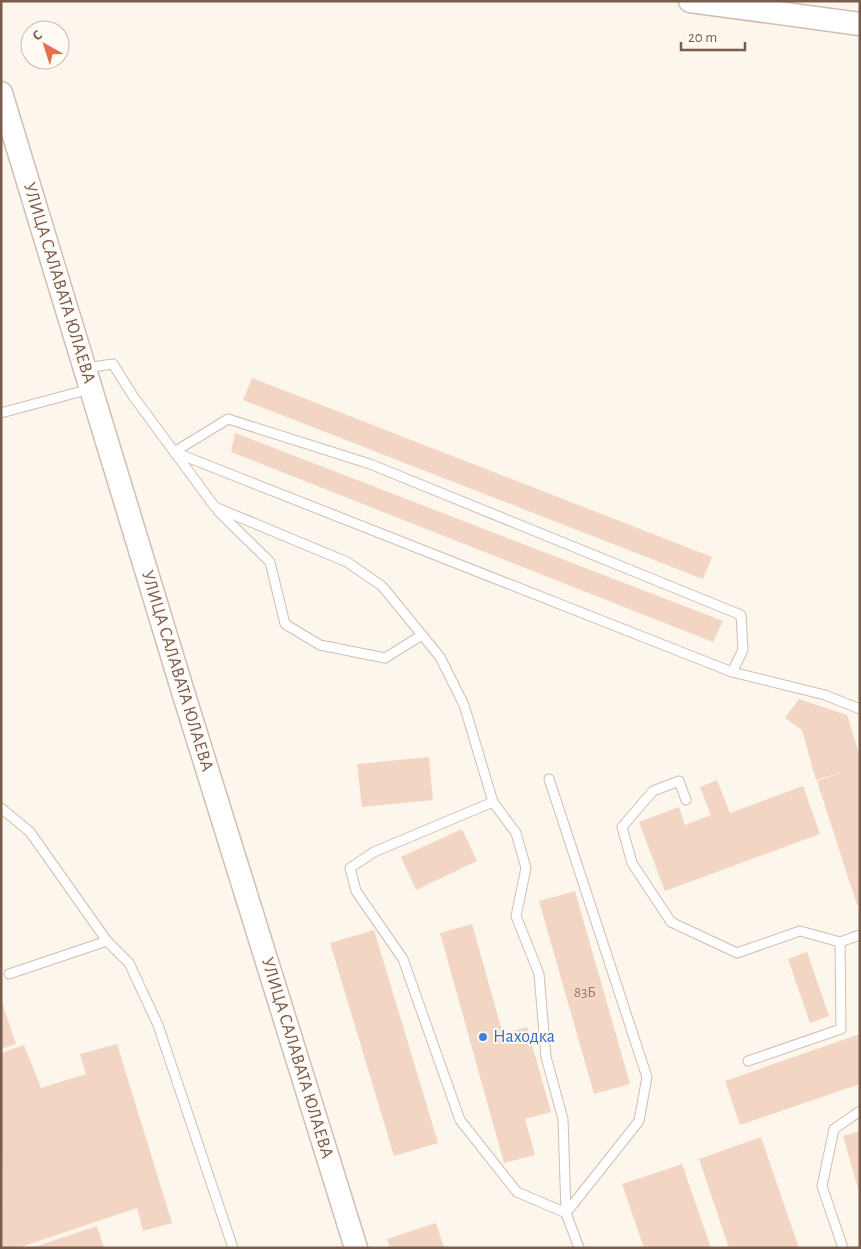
<svg xmlns="http://www.w3.org/2000/svg" width="861" height="1249" font-family="'Alegreya Sans',sans-serif">
<style>
.building{fill:#f3d5c3}
.lines{fill:none;stroke-linecap:round;stroke-linejoin:round}
.service-casing{stroke:#d1beb0;stroke-width:11}
.tertiary-casing{stroke:#d1beb0;stroke-width:25}
.service{stroke:#fff;stroke-width:9}
.tertiary{stroke:#fff;stroke-width:22}
.shop-dot{fill:#3f7fe0;stroke:#fffaf3;stroke-width:2}
.labels{text-anchor:middle;dominant-baseline:central;stroke-width:4;stroke-linejoin:round;paint-order:stroke}
.number-label{font-size:15px;fill:#987a6a}
.street-label{font-size:18px;fill:#7a5c4d;stroke:#fffaf3}
.shop-label{font-size:18px;fill:#366cbe;stroke:#fffaf3;text-anchor:start}
</style>
<rect width="100%" height="100%" fill="#fdf6ec"/>
<g class="building">
<polygon points="252,378 712,557 703,579 243,400"/>
<polygon points="235,433 723,621 713,642 231,452"/>
<polygon points="799,699 847,715 860,757 860,904 857,905 817,781 847,771 816,780 802,730 785,718"/>
<polygon points="429,757 433,800 362,807 357,764"/>
<polygon points="717,780 730,813 803,786 820,834 665,891 639,822 679,807 685,825 711,815 700,787"/>
<polygon points="462,829 477,861 416,890 401,857"/>
<polygon points="575,891 630,1084 594,1094 539,901"/>
<polygon points="472,924 503,1034 527,1027 551,1112 525,1119 535,1155 504,1163 440,933"/>
<polygon points="374,930 438,1143 394,1156 330,943"/>
<polygon points="807,952 829,1016 810,1023 788,959"/>
<polygon points="1,999 16,1044 1,1049"/>
<polygon points="860,1034 860,1084 740,1125 725,1081"/>
<polygon points="117,1044 172,1223 143,1231 137,1208 18,1248 3,1248 1,1053 24,1045 41,1088 86,1074 80,1054"/>
<polygon points="860,1131 860,1192 859,1192 843,1136"/>
<polygon points="761,1137 799,1248 729,1248 699,1159"/>
<polygon points="682,1164 711,1248 644,1248 622,1184"/>
<polygon points="436,1223 444,1248 390,1248 387,1239"/>
<polygon points="97,1226 104,1248 34,1248 34,1247"/>
</g>
<g class="lines">
<defs>
<g id="service">
<polyline points="85,368 113,364 133,396 215,507 347,562 382,586 440,657 464,705 493,802"/>
<polyline points="1,413 90,389"/>
<polygon points="228,419 370,464 741,615 743,650 732,672 174,452"/>
<polyline points="218,511 270,562 285,624 320,645 385,658 422,635"/>
<polyline points="732,672 825,695 860,709"/>
<polyline points="549,779 647,1077 639,1121 566,1213"/>
<polyline points="686,800 679,781 653,791 622,827 632,863 671,922 737,953 800,931 840,942 860,935"/>
<polyline points="1,808 30,832 107,941 9,974"/>
<polyline points="107,941 129,963 158,1025 233,1248"/>
<polyline points="748,1061 841,1029 840,942"/>
<polyline points="566,1213 517,1192 460,1120 403,959 356,891 350,868 374,852 493,802 516,833 526,868 516,916 539,974 546,1057 563,1119 566,1213 579,1248"/>
<polyline points="843,1248 822,1186 834,1129 860,1111"/>
</g>
<g id="tertiary">
<polyline points="690,1 860,24"/>
<polyline points="1,93 184,695 356,1248"/>
</g>
</defs>
<use href="#service" class="service-casing"/>
<use href="#tertiary" class="tertiary-casing"/>
<use href="#service" class="service"/>
<use href="#tertiary" class="tertiary"/>
</g>
<circle class="shop-dot" cx="483" cy="1037" r="5"/>
<g class="labels">
<g class="number-label">
<text x="585" y="992">83Б</text>
</g>
<g class="street-label">
<text transform="translate(59 283) rotate(73)">УЛИЦА САЛАВАТА ЮЛАЕВА</text>
<text transform="translate(177 671) rotate(73)">УЛИЦА САЛАВАТА ЮЛАЕВА</text>
<text transform="translate(297 1058) rotate(73)">УЛИЦА САЛАВАТА ЮЛАЕВА</text>
</g>
<g class="shop-label">
<text x="493" y="1037">Находка</text>
</g>
</g>
<rect width="861" height="1249" fill="none" stroke="#7a5c4d" stroke-width="5"/>
<g transform="translate(45 45) rotate(321)"><circle r="24" fill="#fffaf3" stroke="#cabbb1"/>
<path d="M0-4L9 19L0 12L-9 19Z" fill="#e76f51"/>
<text y="-8" font-size="14" font-weight="bold" text-anchor="middle" fill="#7a5c4d">С</text>
</g>
<path d="M681 42v8h64v-8" fill="none" stroke="#7a5c4d" stroke-width="2.5"/>
<text x="688" y="42" font-size="15" fill="#7a5c4d" stroke="#fffaf3" stroke-width="4" paint-order="stroke">20 m</text>
</svg>
